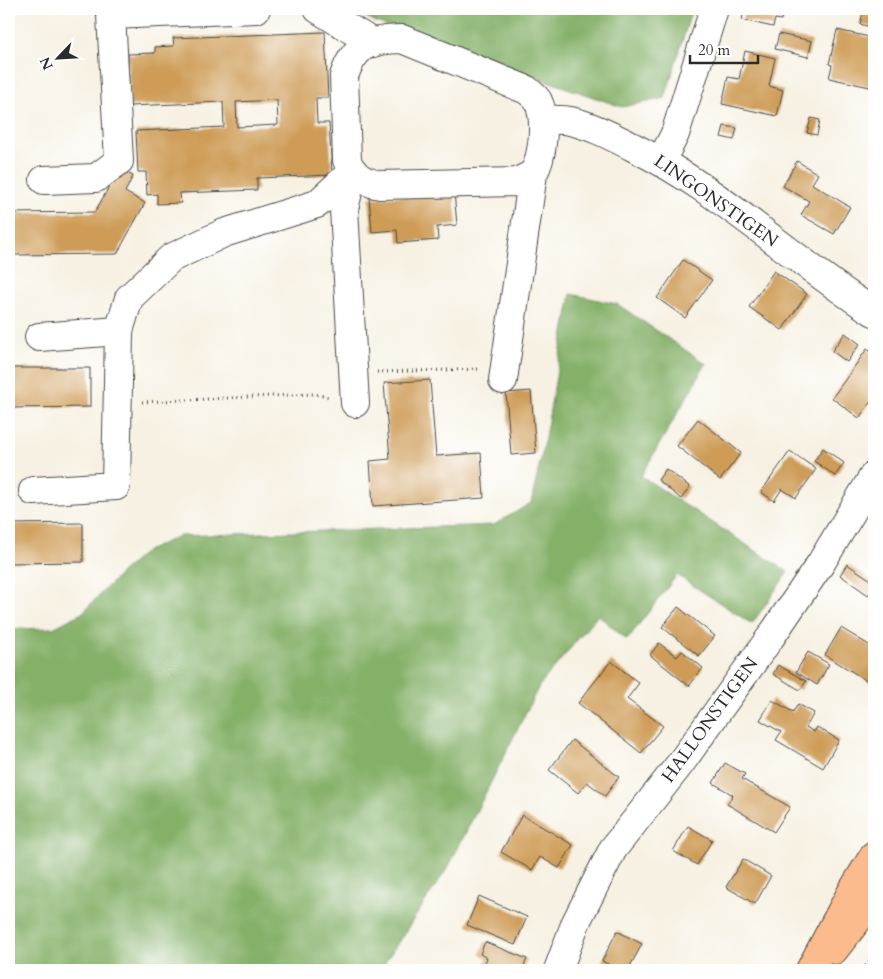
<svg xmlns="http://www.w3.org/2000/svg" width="883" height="979" font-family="Cardo,serif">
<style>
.forest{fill:#84b068;stroke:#586e4a}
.building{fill:#ce9c57;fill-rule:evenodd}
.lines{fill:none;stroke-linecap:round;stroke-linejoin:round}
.minor-casing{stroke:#494946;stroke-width:30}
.major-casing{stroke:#494946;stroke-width:30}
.path{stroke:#494946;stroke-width:3;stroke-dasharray:1 4;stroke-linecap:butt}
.minor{stroke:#fff;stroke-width:28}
.major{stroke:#fbbb8c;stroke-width:28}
.labels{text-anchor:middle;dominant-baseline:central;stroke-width:4;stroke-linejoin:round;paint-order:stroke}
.street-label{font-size:18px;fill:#2b2b2b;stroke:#fff}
</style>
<rect width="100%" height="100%" fill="#fff"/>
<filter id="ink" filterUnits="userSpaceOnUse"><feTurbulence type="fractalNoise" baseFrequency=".02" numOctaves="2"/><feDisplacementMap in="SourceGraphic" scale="10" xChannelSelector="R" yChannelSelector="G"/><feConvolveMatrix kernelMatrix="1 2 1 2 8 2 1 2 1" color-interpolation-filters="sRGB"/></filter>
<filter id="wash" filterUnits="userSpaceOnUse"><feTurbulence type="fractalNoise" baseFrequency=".0096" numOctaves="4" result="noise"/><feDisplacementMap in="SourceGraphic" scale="20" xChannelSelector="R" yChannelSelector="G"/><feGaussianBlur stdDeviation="1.12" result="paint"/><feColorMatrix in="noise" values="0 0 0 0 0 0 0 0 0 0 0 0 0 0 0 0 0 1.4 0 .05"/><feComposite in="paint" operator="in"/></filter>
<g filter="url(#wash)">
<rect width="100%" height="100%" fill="#f6f1e2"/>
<g class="forest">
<polygon points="351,9 692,9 665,98 622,107 376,22"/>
<polygon points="571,294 617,304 706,364 641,476 788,572 752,624 677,575 627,640 598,615 539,686 450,864 380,970 9,970 9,629 53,628 82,613 120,574 145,552 179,536 494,525 531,503 542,454"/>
</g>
<g id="blocks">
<g class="building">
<polygon points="744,9 784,9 781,20 775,19 773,27 742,20"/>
<polygon points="864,9 874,9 874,28 860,24"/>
<polygon points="837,30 874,38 874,88 829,78 832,65 829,64"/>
<path d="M325,32l3,66h-12l1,25h12l3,52 -75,3v12l-77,3 1,10 -24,1v-10l-10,1 -1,-23h-8l-2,-41 88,-4 -1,-25 -93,4 -2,-52 27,-1v-6l19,-1 -1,-8zM277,100l1,25 -41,2 -1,-25z"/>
<polygon points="779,34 812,41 808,57 775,49"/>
<polygon points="745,51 775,58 769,86 783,90 777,116 722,104 728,77 739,79"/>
<polygon points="811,118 820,120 817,135 807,133"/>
<polygon points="724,126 737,128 734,140 721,137"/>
<polygon points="797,161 818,174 812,184 850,207 834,234 801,215 809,201 783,186"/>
<polygon points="119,169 133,176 125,192 145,203 117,254 9,255 9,213 95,212"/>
<polygon points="454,192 457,225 437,227 438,240 398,243 397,230 372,232 369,198"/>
<polygon points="683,260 712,280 685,318 657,298"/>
<polygon points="774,271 807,294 782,330 749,307"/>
<polygon points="845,333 860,344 847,362 832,351"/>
<polygon points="867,349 874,354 874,397 859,418 832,398"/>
<polygon points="9,368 90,368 90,407 9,408"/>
<polygon points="430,380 436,456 481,453 484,498 373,506 370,461 390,459 384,383"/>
<polygon points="531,391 536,453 511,455 506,393"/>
<polygon points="698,419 741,453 720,480 677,446"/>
<polygon points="823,448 844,463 835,476 814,461"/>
<polygon points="790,451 816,469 796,498 782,489 774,501 761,492"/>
<polygon points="666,469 690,487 681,499 658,480"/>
<polygon points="83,523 83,562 9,563 9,524"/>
<polygon points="847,564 874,582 874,586 868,595 840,575"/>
<polygon points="678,607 715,636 699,656 662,627"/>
<polygon points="841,628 874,648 874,685 825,655"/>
<polygon points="659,643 677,657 682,651 703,668 689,686 650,655"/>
<polygon points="808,652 829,664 817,685 796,672"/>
<polygon points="611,661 639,683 627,699 663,726 641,753 578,703"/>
<polygon points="778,665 806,681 800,690 773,674"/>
<polygon points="772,700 793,712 798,704 814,713 806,727 814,732 817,727 839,740 823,768 776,740 781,732 760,720"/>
<polygon points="572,740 619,777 605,796 587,782 578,793 549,770"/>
<polygon points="725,763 745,774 742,779 790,807 774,832 727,804 733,795 713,783"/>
<polygon points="522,815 573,845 559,868 540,857 532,870 501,852"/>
<polygon points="688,826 712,840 697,865 673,851"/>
<polygon points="743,859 771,876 755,904 726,887"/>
<polygon points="479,896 527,917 515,945 467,925"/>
<polygon points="617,931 642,944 628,970 620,970 602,961"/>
<polygon points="485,942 527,959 522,970 489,970 483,967 487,958 480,954"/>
</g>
</g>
</g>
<g filter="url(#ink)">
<use href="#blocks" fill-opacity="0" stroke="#494946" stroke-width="1"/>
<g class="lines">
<defs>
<g id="minor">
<polyline points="318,9 373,43"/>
<path d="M544,120c8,0 18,-1 26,1 23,5 43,16 63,26 88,43 159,113 241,165"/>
<polyline points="661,161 675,134 714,9"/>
<polyline points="353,171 344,209 355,403"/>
<polyline points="44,180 96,178 119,161 111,15 256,9"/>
<polyline points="39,337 119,331"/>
<path d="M503,380l30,-206c10,-17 14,-55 5,-73 -2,-4 -8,-8 -11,-11l-125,-51c-33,1 -47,5 -58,37l3,84c5,16 17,22 33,25l137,-3 16,-8"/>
<polyline points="33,491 116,486 119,331 129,298 171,258 224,233 317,204 353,171"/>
<polyline points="558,970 576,922 613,849 680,764 770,638 821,563 874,475"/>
</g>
<g id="major">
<polyline points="834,950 874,899"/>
<polyline points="810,970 852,891 874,855"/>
</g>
</defs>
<use href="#minor" class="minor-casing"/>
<use href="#major" class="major-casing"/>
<g class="path">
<polyline points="377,372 481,369"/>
<polyline points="142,402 314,394 330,397"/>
<polyline points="863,970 874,954"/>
</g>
<use href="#minor" class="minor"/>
<use href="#major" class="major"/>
</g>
</g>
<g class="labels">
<g class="street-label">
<text transform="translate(716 201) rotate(35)">LINGONSTIGEN</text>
<text transform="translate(710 720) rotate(-54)">HALLONSTIGEN</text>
</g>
</g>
<rect width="883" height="979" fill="none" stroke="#fff" stroke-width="30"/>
<g transform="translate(58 58) rotate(245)" stroke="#ffffff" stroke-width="4" paint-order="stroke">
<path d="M0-4L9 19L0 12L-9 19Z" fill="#2b2b2b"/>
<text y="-8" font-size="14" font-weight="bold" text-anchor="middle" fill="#2b2b2b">N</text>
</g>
<path d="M690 55v8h68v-8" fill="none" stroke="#2b2b2b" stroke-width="2.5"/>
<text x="698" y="55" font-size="15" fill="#2b2b2b" stroke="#ffffff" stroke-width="4" paint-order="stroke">20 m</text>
</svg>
